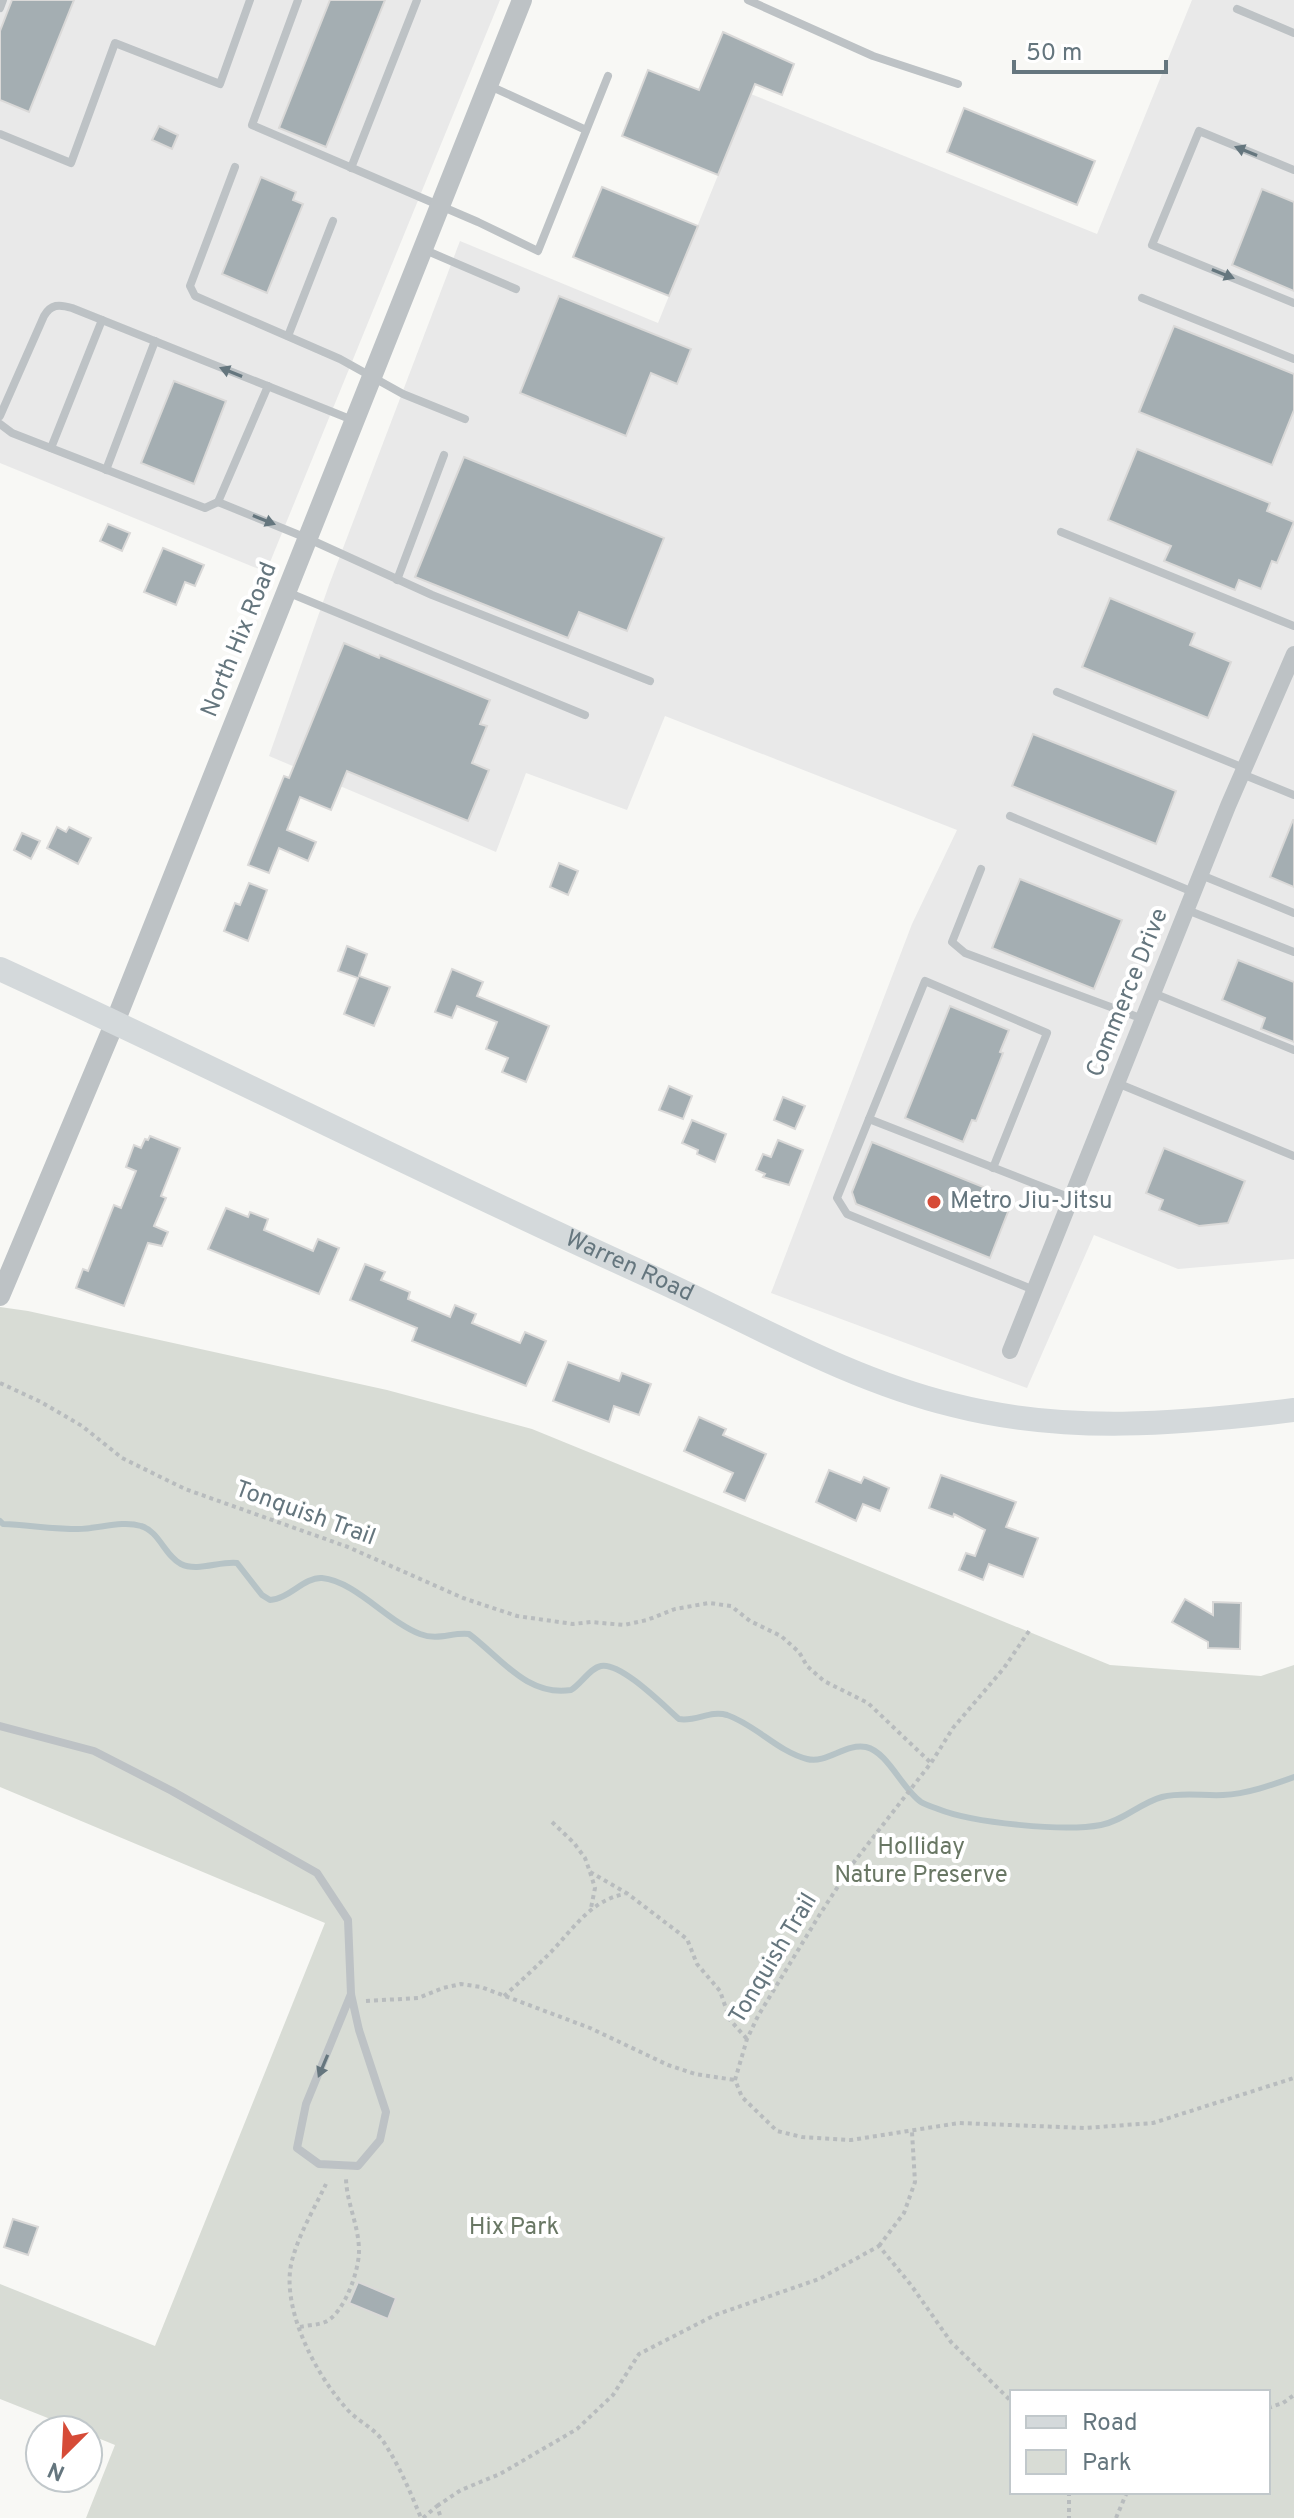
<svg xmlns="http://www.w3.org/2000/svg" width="1294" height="2518" font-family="Overpass,sans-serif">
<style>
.built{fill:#e9e9e9}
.green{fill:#d8dcd5;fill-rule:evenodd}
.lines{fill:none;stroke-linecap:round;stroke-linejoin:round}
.stream{stroke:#b6c3c6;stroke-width:6}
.building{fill:#a4aeb2;stroke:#dad9d8;stroke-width:2}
.path{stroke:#b8bcbe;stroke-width:4;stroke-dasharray:4 4;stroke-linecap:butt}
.service{stroke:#bdc2c5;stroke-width:8}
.minor{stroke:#bdc2c5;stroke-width:16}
.tertiary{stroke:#bdc2c5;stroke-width:20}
.secondary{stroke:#d4d9db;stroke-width:24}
.oneway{fill:#65767e}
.poi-dot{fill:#d64b37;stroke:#fff;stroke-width:3}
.labels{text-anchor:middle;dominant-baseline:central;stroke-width:8;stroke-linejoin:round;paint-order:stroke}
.street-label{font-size:24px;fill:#65767e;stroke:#fff}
.poi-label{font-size:24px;fill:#65767e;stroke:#fff;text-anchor:start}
.park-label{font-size:24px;fill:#697764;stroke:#fff}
</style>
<rect width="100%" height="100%" fill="#f8f8f5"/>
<g class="built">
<polygon points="0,0 500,0 266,572 0,463"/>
<polygon points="1192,0 1294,0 1294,1259 1178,1269 1094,1235 1027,1388 771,1293 912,924 957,830 665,716 627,810 526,773 496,852 269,756 329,585 460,241 658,323 751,94 1097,234"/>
</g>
<path class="green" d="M0,1307l28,4 359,79 145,39 578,236 151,11 33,-11v853h-1208l29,-73 -27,-11v-4h-10l-78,-31v-115l155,62 170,-423 -325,-136zM1012,2392h256v100h-256z"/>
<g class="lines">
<path class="stream" d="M0,1521l3,3c25,1 50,5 75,5 20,0 44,-9 63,-3 18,5 24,30 40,38 16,8 39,-3 56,-1l25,32 8,5c19,-1 34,-23 52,-22 33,3 66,44 98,56 18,7 32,-2 49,0 31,23 58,63 102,56 10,-6 19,-22 30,-24 20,-4 63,40 78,53 17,3 31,-9 48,-4 29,10 50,36 80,44 20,5 38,-16 59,-12 22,5 36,42 55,55 5,3 12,5 17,7 35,14 126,23 163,16 22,-4 39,-22 61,-28 20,-5 41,-1 61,-2 24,-1 49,-10 71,-18"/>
</g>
<g class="building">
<polygon points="12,0 74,0 29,112 0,100 0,31"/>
<polygon points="330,0 385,0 326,147 279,128"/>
<polygon points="723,32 794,64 782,95 755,84 718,175 622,136 648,70 699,90"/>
<polygon points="964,108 1095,161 1077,205 947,152"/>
<polygon points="159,126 178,135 172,149 152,140"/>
<polygon points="261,177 296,192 293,200 303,204 267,293 222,274"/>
<polygon points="602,187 698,226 669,296 573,257"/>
<polygon points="1262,189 1294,202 1294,291 1232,265"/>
<polygon points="559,296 691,349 677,384 651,373 626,436 520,393"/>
<polygon points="1174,326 1294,374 1294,410 1272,465 1139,412"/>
<polygon points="174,381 226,401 194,484 141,463"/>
<polygon points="1137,449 1270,503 1267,511 1294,522 1277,563 1272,561 1261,589 1239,580 1235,590 1164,561 1171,546 1108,520"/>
<polygon points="464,457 664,538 627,631 579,612 568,638 415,577"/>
<polygon points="108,524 130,533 122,551 100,541"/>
<polygon points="163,548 204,565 195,586 185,582 176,605 144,592"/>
<polygon points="1110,598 1195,633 1190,645 1231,662 1208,718 1082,667"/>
<polygon points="344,643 379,658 380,655 490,700 480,724 487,726 472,763 489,770 468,821 347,771 331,810 300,797 287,830 316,842 308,861 279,848 269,873 248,865 284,776 289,778"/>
<polygon points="1033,734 1176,791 1156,844 1012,786"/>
<polygon points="1293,820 1294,820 1294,887 1270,877"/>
<polygon points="57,827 66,832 69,827 91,838 78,864 47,848"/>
<polygon points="22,833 40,841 31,859 14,850"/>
<polygon points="559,863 578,871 568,895 550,887"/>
<polygon points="1020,879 1122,920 1094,989 992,948"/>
<polygon points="249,883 267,890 248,941 224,931 235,903 240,905"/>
<polygon points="347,946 367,954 359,976 390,987 374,1026 344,1014 358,978 338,971"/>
<polygon points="1238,960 1294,982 1294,1042 1261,1029 1265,1018 1222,1000"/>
<polygon points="452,969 483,982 477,996 549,1026 526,1082 502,1072 508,1058 486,1049 497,1022 457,1006 452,1018 435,1012"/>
<polygon points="950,1006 1009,1030 1000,1052 1003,1053 976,1121 972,1120 963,1142 905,1118"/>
<polygon points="669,1086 692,1096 683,1119 659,1110"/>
<polygon points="783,1097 805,1106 795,1129 774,1120"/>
<polygon points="692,1120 726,1134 715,1162 697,1154 698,1150 682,1143"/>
<polygon points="150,1136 180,1148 161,1196 166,1198 154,1226 168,1232 162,1246 148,1243 124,1306 76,1288 83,1269 88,1271 114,1205 121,1208 136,1171 126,1167 134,1145 141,1148 145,1139 148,1140"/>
<polygon points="778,1140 803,1150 789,1185 763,1177 765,1174 756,1170 763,1154 771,1157"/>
<polygon points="872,1142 1013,1199 990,1258 856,1204 852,1192"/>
<polygon points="1164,1148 1245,1181 1228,1223 1199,1226 1159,1210 1163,1200 1146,1193"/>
<polygon points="226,1208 248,1217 250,1212 268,1219 264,1230 313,1251 318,1239 339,1248 319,1294 208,1249"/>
<polygon points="365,1264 385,1272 381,1280 410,1292 408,1299 450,1317 455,1305 476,1314 472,1323 520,1343 525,1332 546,1341 526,1386 412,1341 417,1328 350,1300"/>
<polygon points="568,1362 619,1381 622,1373 651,1384 639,1415 614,1406 609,1422 553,1401"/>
<polygon points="699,1417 726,1429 723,1435 766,1454 745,1501 724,1492 733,1473 684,1451"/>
<polygon points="829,1470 861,1483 864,1477 889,1488 880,1511 863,1504 856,1521 816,1502"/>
<polygon points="941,1475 1016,1502 1006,1527 1038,1538 1023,1577 989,1564 983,1580 959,1570 966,1553 975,1556 985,1530 954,1514 953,1517 929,1508"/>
<polygon points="1185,1599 1213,1615 1213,1602 1241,1603 1240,1649 1208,1648 1208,1642 1172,1622"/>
<polygon points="13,2219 38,2227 28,2255 4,2247"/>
<polygon points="358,2282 396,2298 388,2319 349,2303"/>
</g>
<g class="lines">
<g class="path">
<polyline points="0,1383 41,1402 82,1426 122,1458 185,1489 348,1547 463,1598 517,1616 573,1624 591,1622 624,1625 647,1620 675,1609 709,1603 731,1606 750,1621 781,1636 799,1652 807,1666 824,1681 868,1703 931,1763"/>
<polyline points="1029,1631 1004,1668 953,1728 931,1763 854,1862 820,1914 758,2016 747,2039 735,2080 742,2097 777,2131 802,2137 851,2140 959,2123 1085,2128 1153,2123 1294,2078"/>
<polyline points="552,1822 574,1843 585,1858 590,1872 628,1894 687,1939 697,1964 720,1991 730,2020 747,2039"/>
<polyline points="590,1872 595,1888 591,1908"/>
<path d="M504,1996c16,-14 32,-29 47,-44 23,-24 40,-52 74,-58"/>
<polyline points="366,2001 418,1998 443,1988 461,1984 481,1987 590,2028 668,2065 695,2074 735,2080"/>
<path d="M326,2184c-11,23 -26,48 -33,73 -15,46 22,117 53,151 11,13 27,19 37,33 16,24 27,50 38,77"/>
<polyline points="879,2246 904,2213 915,2182 912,2132"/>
<path d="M300,2327c8,-2 18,-2 25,-5 19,-8 34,-51 34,-71 0,-26 -13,-49 -13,-74"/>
<polyline points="1268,2408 1283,2403 1294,2395"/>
<polyline points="1069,2492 1069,2518"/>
<polyline points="437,2506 461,2490 500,2474 577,2429 613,2395 639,2354 715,2315 819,2279 879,2246 911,2285 951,2342 1012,2402"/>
<polyline points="423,2518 437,2506 441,2518"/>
<polyline points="1116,2518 1127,2492"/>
</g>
<g class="service">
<polyline points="298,0 252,125 478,222 538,251 608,76"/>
<polyline points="748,0 873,56 958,84"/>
<polyline points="0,8 3,0"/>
<polyline points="1237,9 1294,33"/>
<polyline points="490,86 586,130"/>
<polyline points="0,134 71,163 115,43 220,84 250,0"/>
<polyline points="235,167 190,286 195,296 340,359 403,394 465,419"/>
<polyline points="351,168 417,0"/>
<polyline points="1294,170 1199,131 1152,245 1294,303"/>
<polyline points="425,250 516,289"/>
<polyline points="1142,298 1294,359"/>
<polyline points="288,336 333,221"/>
<path d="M0,416l44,-100c7,-12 15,-12 28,-8l283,113"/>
<polyline points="0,424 12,433 205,508 218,502 268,386"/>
<polyline points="51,448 102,320"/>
<polyline points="106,470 155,341"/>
<polyline points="218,502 309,539 432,595 650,681"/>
<polyline points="1061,532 1294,626"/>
<polyline points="397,580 444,455"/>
<polyline points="287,592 585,715"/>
<polyline points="1057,692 1244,768"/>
<polyline points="1242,774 1294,795"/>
<polyline points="1010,816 1193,892"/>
<polyline points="981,869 952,942 965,953 1143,1019"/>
<polyline points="1201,875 1294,913"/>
<polyline points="1187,910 1294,952"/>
<polyline points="1153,993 1294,1050"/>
<polyline points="1117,1083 1294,1156"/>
<polyline points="869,1119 1071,1198"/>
<polyline points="993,1168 1047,1033 925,981 837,1198 847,1214 1034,1290"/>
<polyline points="0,1726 94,1751 172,1791 317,1873 348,1920 351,1994 359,2030 386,2112 380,2140 358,2166 319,2164 297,2148 306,2104 351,1994"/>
</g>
<polyline class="minor" points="1010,1351 1228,806 1294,654"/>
<polyline class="tertiary" points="0,1296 115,1022 522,0"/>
<path class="secondary" id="s1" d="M0,969c220,101 437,211 658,311 96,44 192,100 295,125 113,29 227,19 341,5"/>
</g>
<defs><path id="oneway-solid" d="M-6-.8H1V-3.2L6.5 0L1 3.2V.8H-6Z" transform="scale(2)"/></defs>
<g class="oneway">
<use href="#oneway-solid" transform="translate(1246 151) rotate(-158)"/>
<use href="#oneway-solid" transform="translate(1223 274) rotate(22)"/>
<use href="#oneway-solid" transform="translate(231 372) rotate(-158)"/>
<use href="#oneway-solid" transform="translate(264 520) rotate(22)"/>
<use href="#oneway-solid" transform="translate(323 2066) rotate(113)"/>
</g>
<circle class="poi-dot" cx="934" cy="1202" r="8"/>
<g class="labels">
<g class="street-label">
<text transform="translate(240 640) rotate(-68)">North Hix Road</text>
<text transform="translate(1128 993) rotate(-68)">Commerce Drive</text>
<text stroke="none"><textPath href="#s1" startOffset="696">Warren Road</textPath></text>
<text transform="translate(305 1514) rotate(20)">Tonquish Trail</text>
<text transform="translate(774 1959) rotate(-59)">Tonquish Trail</text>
</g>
<g class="poi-label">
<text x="950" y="1202">Metro Jiu-Jitsu</text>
</g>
<g class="park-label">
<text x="921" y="1848">Holliday<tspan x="921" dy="28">Nature Preserve</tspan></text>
<text x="514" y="2228">Hix Park</text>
</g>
</g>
<rect x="1010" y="2390" width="260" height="104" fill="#ffffff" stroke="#c1c8cb" stroke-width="2"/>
<rect x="1026" y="2416" width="40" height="12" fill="#d4d9db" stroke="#c1c8cb" stroke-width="2"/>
<text x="1082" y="2430" font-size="24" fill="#65767e">Road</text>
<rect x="1026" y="2450" width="40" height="24" fill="#d8dcd5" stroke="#c1c8cb" stroke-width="2"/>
<text x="1082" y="2470" font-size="24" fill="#65767e">Park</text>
<g transform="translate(64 2454) rotate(204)"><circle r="38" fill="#ffffff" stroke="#c1c8cb" stroke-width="2"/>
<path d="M0-6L14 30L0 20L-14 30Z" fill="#d64b37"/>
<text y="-12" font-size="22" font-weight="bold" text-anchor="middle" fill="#65767e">N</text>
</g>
<path d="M1014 60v12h152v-12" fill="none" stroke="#65767e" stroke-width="4"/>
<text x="1026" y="60" font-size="24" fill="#65767e" stroke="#ffffff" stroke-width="6" paint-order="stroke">50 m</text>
</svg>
